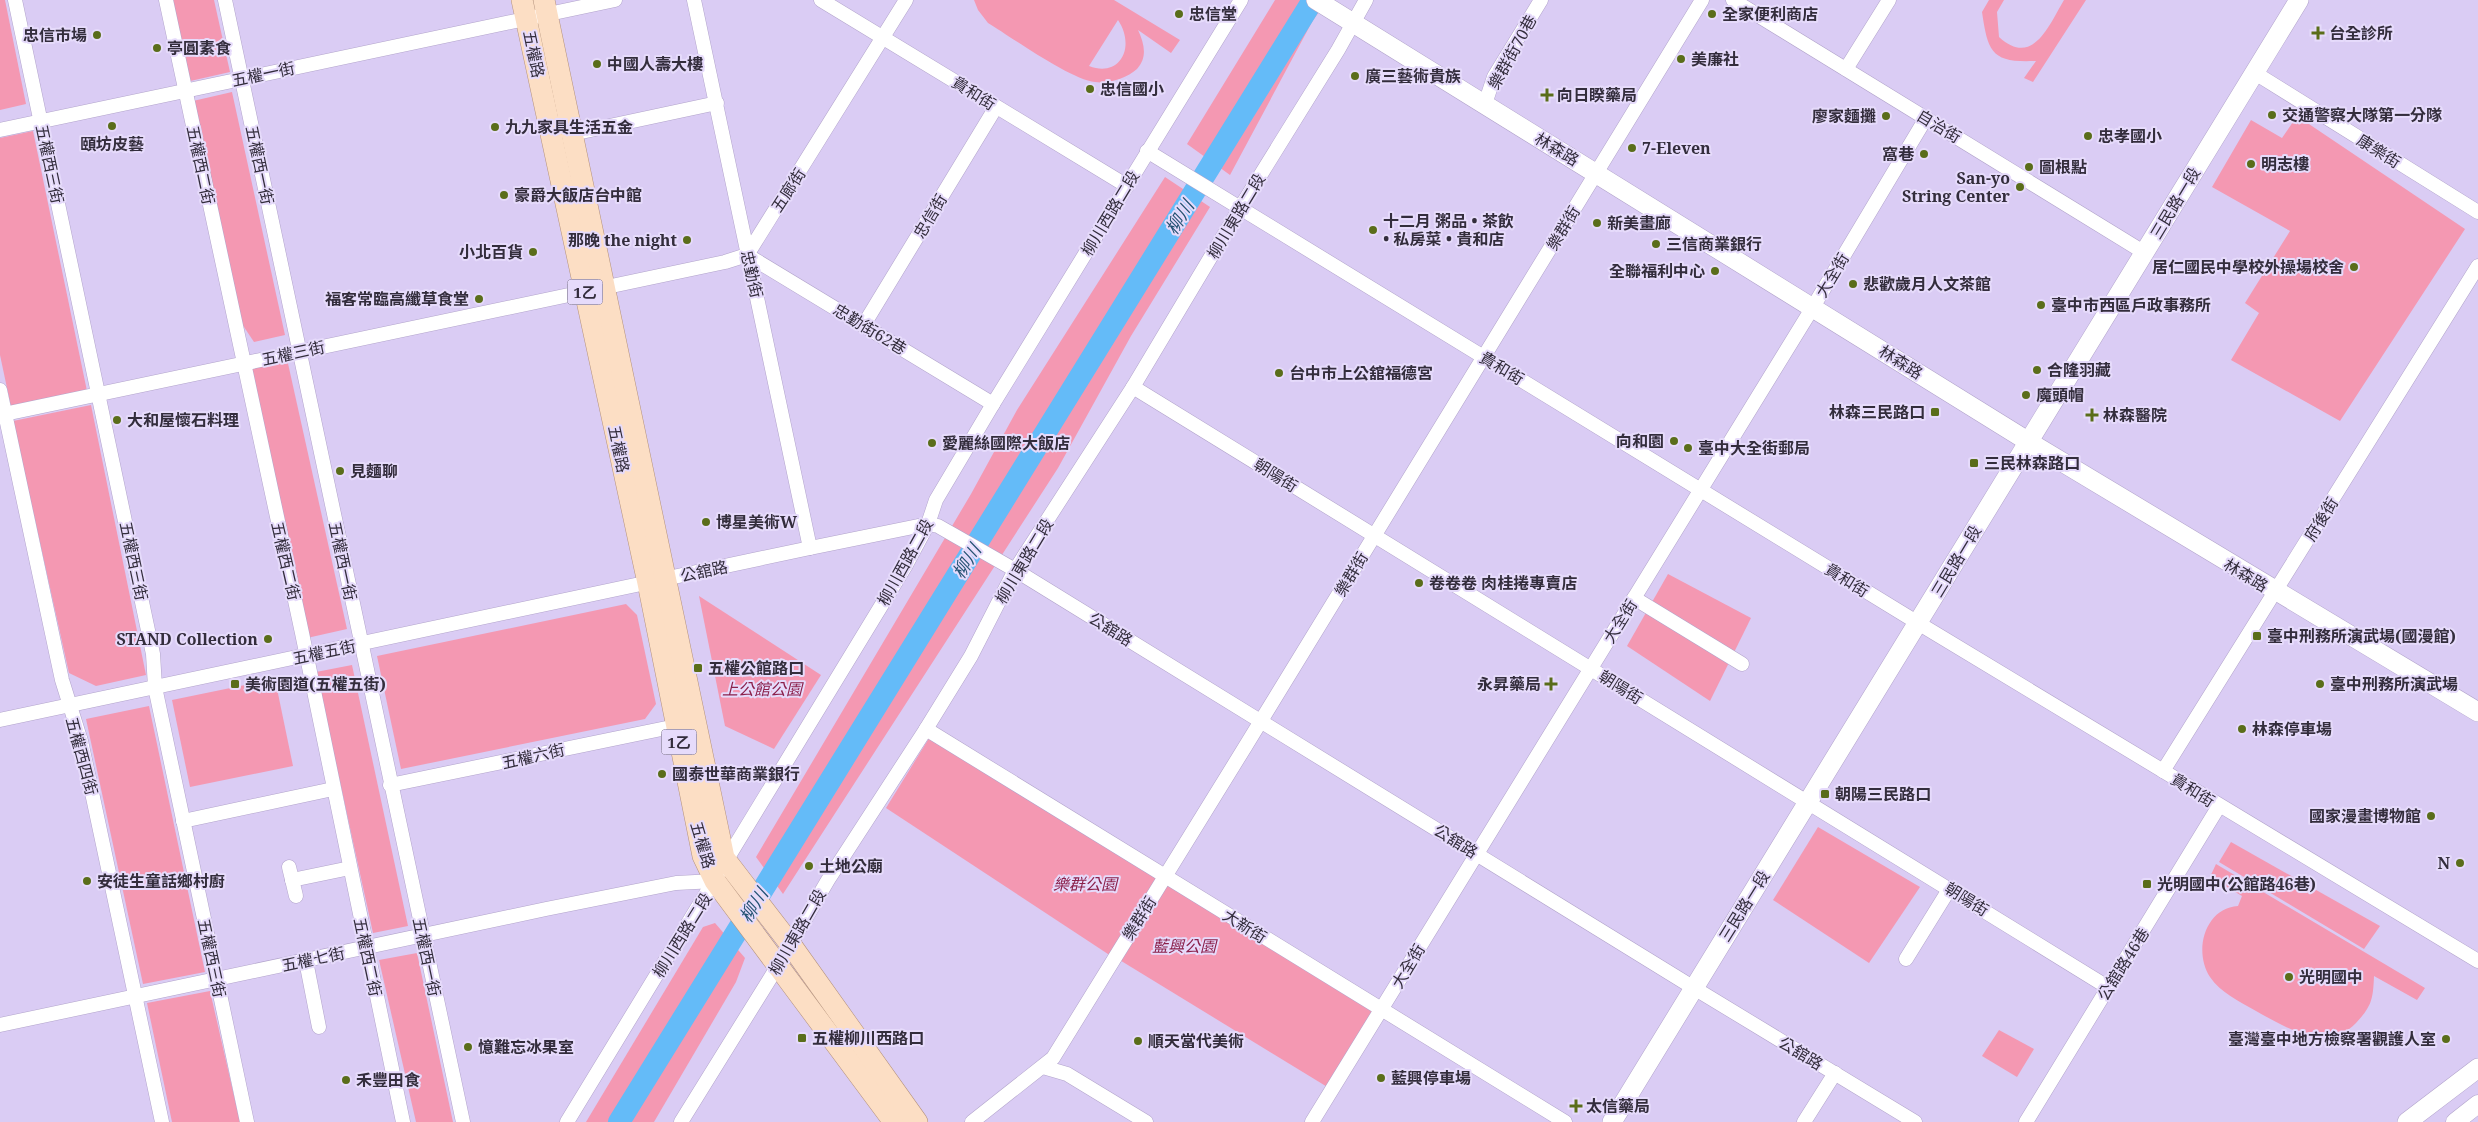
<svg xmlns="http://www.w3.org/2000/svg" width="2478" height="1122" font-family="'Noto Serif','Noto Sans TC',serif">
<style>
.green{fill:#f498b2;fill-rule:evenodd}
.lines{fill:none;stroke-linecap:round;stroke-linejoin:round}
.river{stroke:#64bbf8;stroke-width:22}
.minor-casing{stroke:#b2a4cb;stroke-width:15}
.tertiary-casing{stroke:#b2a4cb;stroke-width:19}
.secondary-casing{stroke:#b2a4cb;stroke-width:20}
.primary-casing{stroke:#b4927b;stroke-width:22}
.minor{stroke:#fff;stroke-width:14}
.tertiary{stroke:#fff;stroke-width:18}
.secondary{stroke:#fff;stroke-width:19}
.primary{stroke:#fcdec4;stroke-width:21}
.poi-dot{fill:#5a6d1a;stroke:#e6dbfb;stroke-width:2}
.labels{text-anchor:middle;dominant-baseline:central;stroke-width:4;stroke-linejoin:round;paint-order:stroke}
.shield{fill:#e6dbfb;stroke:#696175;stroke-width:1}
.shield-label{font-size:15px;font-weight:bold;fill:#332d3c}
.poi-label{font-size:16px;font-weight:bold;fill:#332d3c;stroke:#e6dbfb;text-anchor:start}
.street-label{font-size:16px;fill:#332d3c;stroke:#e6dbfb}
.park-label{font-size:16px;font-style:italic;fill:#8b204b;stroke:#e6dbfb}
.water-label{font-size:18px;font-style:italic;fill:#245272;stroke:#e6dbfb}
</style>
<rect width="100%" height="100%" fill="#daccf4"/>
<g class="green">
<polygon points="0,0 5,0 26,104 0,110"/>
<polygon points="169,0 214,0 230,72 186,82"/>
<path d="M974,0h140l66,40 -9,13 -33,-23c6,13 10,27 -1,39 -10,9 -29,15 -42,13 -24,-2 -84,-45 -107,-59l-10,-13zM1118,20c18,27 2,58 -29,46z"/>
<polygon points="1275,0 1327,0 1312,22 1230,175 1187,144"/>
<path d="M1989,0h15l-7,12 2,25c34,31 50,-12 65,-37h22l-53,82 -9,-4 12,-17c-44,2 -48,-8 -54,-49z"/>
<polygon points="232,92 285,335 254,342 242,324 193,101"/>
<polygon points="2297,116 2465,229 2340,421 2231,360 2259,313 2245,303 2290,231 2212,187 2251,120 2282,138"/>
<polygon points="33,131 87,391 11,407 0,355 0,138"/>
<polygon points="1165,177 1210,207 1131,336 1058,468 783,894 756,857 971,494 1017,410"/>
<polygon points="287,359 347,629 307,638 252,367"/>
<polygon points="91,405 146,675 96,686 69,673 13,421"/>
<polygon points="1668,574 1751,618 1710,701 1627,646"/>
<polygon points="699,596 821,675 774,749 725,726"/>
<polygon points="626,604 637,615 656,704 645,719 401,769 377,656"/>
<polygon points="352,665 408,926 373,933 316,672"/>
<polygon points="275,679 293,766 190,787 172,700"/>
<polygon points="149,706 205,972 143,984 86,719"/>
<polygon points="931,735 1160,877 1111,956 886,808"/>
<polygon points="1818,827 1920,887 1869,963 1773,900"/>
<polygon points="2231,842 2380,926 2364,949 2219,862"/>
<path d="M2216,864l209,124 -8,12 -43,-24c-1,23 -2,30 -18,47 -29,31 -71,4 -100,-12 -16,-9 -36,-19 -46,-34 -17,-26 -5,-69 28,-71l4,-10 -32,-19z"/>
<polygon points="1167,882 1375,1012 1329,1088 1118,959"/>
<polygon points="715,923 745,958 736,982 654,1122 586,1122 703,927"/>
<polygon points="417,953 453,1122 416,1122 379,960"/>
<polygon points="210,991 240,1122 172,1122 147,1003"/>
<polygon points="1999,1030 2034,1049 2017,1077 1982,1056"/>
</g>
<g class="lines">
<polyline class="river" points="619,1122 1313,0"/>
<defs>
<g id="minor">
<polyline points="15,0 153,654 155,687 247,1122"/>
<polyline points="166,0 302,633 403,1122"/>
<polyline points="225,0 463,1122"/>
<polyline points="694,0 810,548"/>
<polyline points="821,0 1127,186"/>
<polyline points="1733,0 2145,253"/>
<polyline points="1846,69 1889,0"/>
<polyline points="2255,73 2478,212"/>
<polyline points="1485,104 1494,77 1541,0"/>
<polyline points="0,130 615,0"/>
<polyline points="572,134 717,103"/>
<polyline points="1147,151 1918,623 2478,961"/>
<polyline points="747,255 993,404"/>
<polyline points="863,326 996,107"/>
<polyline points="1133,387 2109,988"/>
<polyline points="0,390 62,680 81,741 162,1122"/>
<polyline points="0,415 725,262 747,255 906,0"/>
<polyline points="1634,598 1742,664"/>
<polyline points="0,720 810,548 928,524 938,526 1015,570 1694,988 1915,1122"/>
<polyline points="926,729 1565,1122"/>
<polyline points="2163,771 2478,266"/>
<polyline points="390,785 676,726"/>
<polyline points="183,821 333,789"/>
<polyline points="289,867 296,896"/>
<polyline points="292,880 350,868"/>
<polyline points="1906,959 1950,888"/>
<polyline points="306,961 319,1027"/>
<polyline points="0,1025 546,909 676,883 715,881"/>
<polyline points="1043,1067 1067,1074 1146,1122"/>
<polyline points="567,1122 906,565 928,524 936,500 993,404 1241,0"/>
<polyline points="681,1122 779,964 828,880 926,729 971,656 1015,570 1133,387 1240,208 1338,50 1366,0"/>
<polyline points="972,1122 1053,1058 1245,747 1702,0"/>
<polyline points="1312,1122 1813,307 1926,118"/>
<polyline points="1804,1122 1835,1073"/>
<polyline points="2026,1122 2219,806"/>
</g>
<polyline id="tertiary" points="2455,1122 2478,1104"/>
<g id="secondary">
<polyline points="1316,0 2029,442 2478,712"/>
<polyline points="1612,1122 2299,0"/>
<polyline points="2407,1122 2478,1068"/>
</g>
<g id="primary">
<polyline points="522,0 648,583 703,856 715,881 894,1122"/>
<polyline points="544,0 724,858 791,945 917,1122"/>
</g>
</defs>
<use href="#minor" class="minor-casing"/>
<use href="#tertiary" class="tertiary-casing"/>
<use href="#secondary" class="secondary-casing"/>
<use href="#primary" class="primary-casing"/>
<use href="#minor" class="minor"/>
<use href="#tertiary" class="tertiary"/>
<use href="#secondary" class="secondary"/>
<use href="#primary" class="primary"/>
</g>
<g class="poi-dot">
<circle cx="1179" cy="14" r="5"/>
<circle cx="1712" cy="14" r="5"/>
<path d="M2315.5 25.5h5v5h5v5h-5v5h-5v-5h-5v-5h5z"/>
<circle cx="97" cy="35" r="5"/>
<circle cx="157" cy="48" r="5"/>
<circle cx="1681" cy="59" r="5"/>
<circle cx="597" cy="64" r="5"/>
<circle cx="1355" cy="76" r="5"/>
<circle cx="1090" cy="89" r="5"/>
<path d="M1544.5 87.5h5v5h5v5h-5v5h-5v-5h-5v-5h5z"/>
<circle cx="2272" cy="115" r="5"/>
<circle cx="1886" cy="116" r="5"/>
<circle cx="112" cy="126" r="5"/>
<circle cx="495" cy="127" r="5"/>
<circle cx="2088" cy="136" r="5"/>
<circle cx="1632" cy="148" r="5"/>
<circle cx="1924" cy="154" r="5"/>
<circle cx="2251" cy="164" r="5"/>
<circle cx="2029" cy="167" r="5"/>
<circle cx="2020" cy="187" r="5"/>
<circle cx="504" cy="195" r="5"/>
<circle cx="1597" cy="223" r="5"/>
<circle cx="1373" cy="230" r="5"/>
<circle cx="687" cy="240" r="5"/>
<circle cx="1656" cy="244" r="5"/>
<circle cx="533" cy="252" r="5"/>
<circle cx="2354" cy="267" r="5"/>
<circle cx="1715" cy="271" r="5"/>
<circle cx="1853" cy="284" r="5"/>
<circle cx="479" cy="299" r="5"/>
<circle cx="2041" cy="305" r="5"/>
<circle cx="2037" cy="370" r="5"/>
<circle cx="1279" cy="373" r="5"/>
<circle cx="2026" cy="395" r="5"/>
<rect x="1930" y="407" width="10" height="10" rx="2.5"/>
<path d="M2089.5 407.5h5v5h5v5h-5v5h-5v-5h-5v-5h5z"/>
<circle cx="117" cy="420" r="5"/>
<circle cx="1674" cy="441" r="5"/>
<circle cx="932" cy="443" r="5"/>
<circle cx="1688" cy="448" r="5"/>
<rect x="1969" y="458" width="10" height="10" rx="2.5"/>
<circle cx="340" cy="471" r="5"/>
<circle cx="706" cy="522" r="5"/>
<circle cx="1419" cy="583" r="5"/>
<rect x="2252" y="631" width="10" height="10" rx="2.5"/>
<circle cx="268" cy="639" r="5"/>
<rect x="693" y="663" width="10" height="10" rx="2.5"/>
<rect x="230" y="679" width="10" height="10" rx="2.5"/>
<path d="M1548.5 676.5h5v5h5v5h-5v5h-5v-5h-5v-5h5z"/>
<circle cx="2320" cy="684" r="5"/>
<circle cx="2242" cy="729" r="5"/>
<circle cx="662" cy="774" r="5"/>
<rect x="1820" y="789" width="10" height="10" rx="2.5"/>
<circle cx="2431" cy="816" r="5"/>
<circle cx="2460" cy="863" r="5"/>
<circle cx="809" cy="866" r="5"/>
<circle cx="87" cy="881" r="5"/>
<rect x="2142" y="879" width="10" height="10" rx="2.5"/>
<circle cx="2289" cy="977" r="5"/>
<rect x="797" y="1033" width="10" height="10" rx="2.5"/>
<circle cx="2446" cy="1039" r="5"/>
<circle cx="1138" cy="1041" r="5"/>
<circle cx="468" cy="1047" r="5"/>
<circle cx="1381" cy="1078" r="5"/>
<circle cx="346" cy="1080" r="5"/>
<path d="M1573.5 1098.5h5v5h5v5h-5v5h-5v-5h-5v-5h5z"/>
</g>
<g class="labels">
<g class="shield">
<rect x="567.5" y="279.5" width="35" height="25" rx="4"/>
<rect x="661.5" y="729.5" width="35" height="25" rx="4"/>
</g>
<g class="shield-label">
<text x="585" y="292">1乙</text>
<text x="679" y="742">1乙</text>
</g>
<g class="poi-label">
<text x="1189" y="14">忠信堂</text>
<text x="1722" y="14">全家便利商店</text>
<text x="2329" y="33">台全診所</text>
<text x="87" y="35" text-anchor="end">忠信市場</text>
<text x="167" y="48">亭圓素食</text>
<text x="1691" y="59">美廉社</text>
<text x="607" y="64">中國人壽大樓</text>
<text x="1365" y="76">廣三藝術貴族</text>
<text x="1100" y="89">忠信國小</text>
<text x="1557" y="95">向日睽藥局</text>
<text x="2282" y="115">交通警察大隊第一分隊</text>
<text x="1876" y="116" text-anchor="end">廖家麵攤</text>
<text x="505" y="127">九九家具生活五金</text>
<text x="2098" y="136">忠孝國小</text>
<text x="112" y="144" text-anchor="middle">頤坊皮藝</text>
<text x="1642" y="148">7-Eleven</text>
<text x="1914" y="154" text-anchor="end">窩巷</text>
<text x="2261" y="164">明志樓</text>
<text x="2039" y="167">圖根點</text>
<text x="2010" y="178" text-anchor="end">San-yo<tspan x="2010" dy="18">String Center</tspan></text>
<text x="514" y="195">豪爵大飯店台中館</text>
<text x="1383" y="221">十二月 粥品 • 茶飲<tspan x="1383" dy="18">• 私房菜 • 貴和店</tspan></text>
<text x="1607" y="223">新美畫廊</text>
<text x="677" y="240" text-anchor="end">那晚 the night</text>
<text x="1666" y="244">三信商業銀行</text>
<text x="523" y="252" text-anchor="end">小北百貨</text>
<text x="2344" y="267" text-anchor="end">居仁國民中學校外操場校舍</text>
<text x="1705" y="271" text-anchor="end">全聯福利中心</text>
<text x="1863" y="284">悲歡歲月人文茶館</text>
<text x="469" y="299" text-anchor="end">福客常臨高纖草食堂</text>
<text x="2051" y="305">臺中市西區戶政事務所</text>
<text x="2047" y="370">合隆羽藏</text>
<text x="1289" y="373">台中市上公舘福德宮</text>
<text x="2036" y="395">魔頭帽</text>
<text x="1925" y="412" text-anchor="end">林森三民路口</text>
<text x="2103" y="415">林森醫院</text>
<text x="127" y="420">大和屋懷石料理</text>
<text x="1664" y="441" text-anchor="end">向和園</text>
<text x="942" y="443">愛麗絲國際大飯店</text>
<text x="1698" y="448">臺中大全街郵局</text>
<text x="1984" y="463">三民林森路口</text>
<text x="350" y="471">見麵聊</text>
<text x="716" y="522">博星美術W</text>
<text x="1429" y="583">卷卷卷 肉桂捲專賣店</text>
<text x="2267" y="636">臺中刑務所演武場(國漫館)</text>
<text x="258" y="639" text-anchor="end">STAND Collection</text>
<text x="708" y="668">五權公館路口</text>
<text x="245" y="684">美術園道(五權五街)</text>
<text x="1541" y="684" text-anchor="end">永昇藥局</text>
<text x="2330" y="684">臺中刑務所演武場</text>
<text x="2252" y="729">林森停車場</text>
<text x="672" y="774">國泰世華商業銀行</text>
<text x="1835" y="794">朝陽三民路口</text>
<text x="2421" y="816" text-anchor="end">國家漫畫博物館</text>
<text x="2450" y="863" text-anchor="end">N</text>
<text x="819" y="866">土地公廟</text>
<text x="97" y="881">安徒生童話鄉村廚</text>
<text x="2157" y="884">光明國中(公館路46巷)</text>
<text x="2299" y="977">光明國中</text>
<text x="812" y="1038">五權柳川西路口</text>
<text x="2436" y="1039" text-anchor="end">臺灣臺中地方檢察署觀護人室</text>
<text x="1148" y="1041">順天當代美術</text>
<text x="478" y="1047">憶難忘冰果室</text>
<text x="1391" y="1078">藍興停車場</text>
<text x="356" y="1080">禾豐田食</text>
<text x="1586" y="1106">太信藥局</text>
</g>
<g class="street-label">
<text transform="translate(1512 52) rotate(-61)">樂群街70巷</text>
<text transform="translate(534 54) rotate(78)">五權路</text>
<text transform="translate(263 74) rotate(-12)">五權一街</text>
<text transform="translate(974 93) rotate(32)">貴和街</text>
<text transform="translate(1939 126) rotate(31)">自治街</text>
<text transform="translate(1557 149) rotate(31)">林森路</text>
<text transform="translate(2379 151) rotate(32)">康樂街</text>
<text transform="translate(50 164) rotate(78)">五權西三街</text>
<text transform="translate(201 165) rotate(78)">五權西二街</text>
<text transform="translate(260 165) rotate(78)">五權西一街</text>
<text transform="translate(788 190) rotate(-57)">五廊街</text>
<text transform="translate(2175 203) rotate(-59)">三民路一段</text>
<text transform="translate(1110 213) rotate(-59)">柳川西路二段</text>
<text transform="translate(930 216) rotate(-59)">忠信街</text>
<text transform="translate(1236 216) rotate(-59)">柳川東路二段</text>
<text transform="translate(1563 228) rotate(-59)">樂群街</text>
<text transform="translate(752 274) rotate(77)">忠勤街</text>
<text transform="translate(1832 275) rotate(-59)">大全街</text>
<text transform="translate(870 329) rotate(31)">忠勤街62巷</text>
<text transform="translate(293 353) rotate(-12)">五權三街</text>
<text transform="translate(1901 362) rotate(32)">林森路</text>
<text transform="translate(1502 368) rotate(31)">貴和街</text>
<text transform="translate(619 449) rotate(78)">五權路</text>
<text transform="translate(1276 475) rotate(32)">朝陽街</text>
<text transform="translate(2321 519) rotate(-58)">府後街</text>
<text transform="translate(134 561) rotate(78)">五權西三街</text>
<text transform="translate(286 561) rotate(77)">五權西二街</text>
<text transform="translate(343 561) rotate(78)">五權西一街</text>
<text transform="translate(1024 561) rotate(-59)">柳川東路二段</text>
<text transform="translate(1956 561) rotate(-59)">三民路一段</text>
<text transform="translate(905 562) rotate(-61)">柳川西路二段</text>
<text transform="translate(704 571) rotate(-12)">公舘路</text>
<text transform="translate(1351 574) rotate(-59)">樂群街</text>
<text transform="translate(2246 575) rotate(31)">林森路</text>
<text transform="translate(1847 580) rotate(32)">貴和街</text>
<text transform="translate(1620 621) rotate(-58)">大全街</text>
<text transform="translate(1111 629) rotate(32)">公舘路</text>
<text transform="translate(324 652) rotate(-12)">五權五街</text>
<text transform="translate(1621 687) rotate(32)">朝陽街</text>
<text transform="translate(82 756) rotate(75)">五權西四街</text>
<text transform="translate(533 756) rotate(-13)">五權六街</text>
<text transform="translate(2193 790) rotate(32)">貴和街</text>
<text transform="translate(1456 841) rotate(32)">公舘路</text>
<text transform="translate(703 845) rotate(73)">五權路</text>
<text transform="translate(1967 899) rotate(32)">朝陽街</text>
<text transform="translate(1744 906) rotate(-58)">三民路一段</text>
<text transform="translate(1139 918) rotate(-58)">樂群街</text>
<text transform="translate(1245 926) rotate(32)">大新街</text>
<text transform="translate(797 932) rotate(-60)">柳川東路二段</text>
<text transform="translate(682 935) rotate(-58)">柳川西路二段</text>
<text transform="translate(368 957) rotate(78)">五權西二街</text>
<text transform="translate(427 957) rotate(78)">五權西一街</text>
<text transform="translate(212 958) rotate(78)">五權西三街</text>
<text transform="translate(313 959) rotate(-12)">五權七街</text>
<text transform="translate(2123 964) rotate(-58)">公舘路46巷</text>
<text transform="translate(1408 966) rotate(-59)">大全街</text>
<text transform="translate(1801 1053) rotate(31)">公舘路</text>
</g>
<g class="park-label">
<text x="762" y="689">上公館公園</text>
<text x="1085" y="884">樂群公園</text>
<text x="1184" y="946">藍興公園</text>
</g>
<g class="water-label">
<text transform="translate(1179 217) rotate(-58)">柳川</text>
<text transform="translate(966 561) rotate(-58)">柳川</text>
<text transform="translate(753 905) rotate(-58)">柳川</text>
</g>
</g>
</svg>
